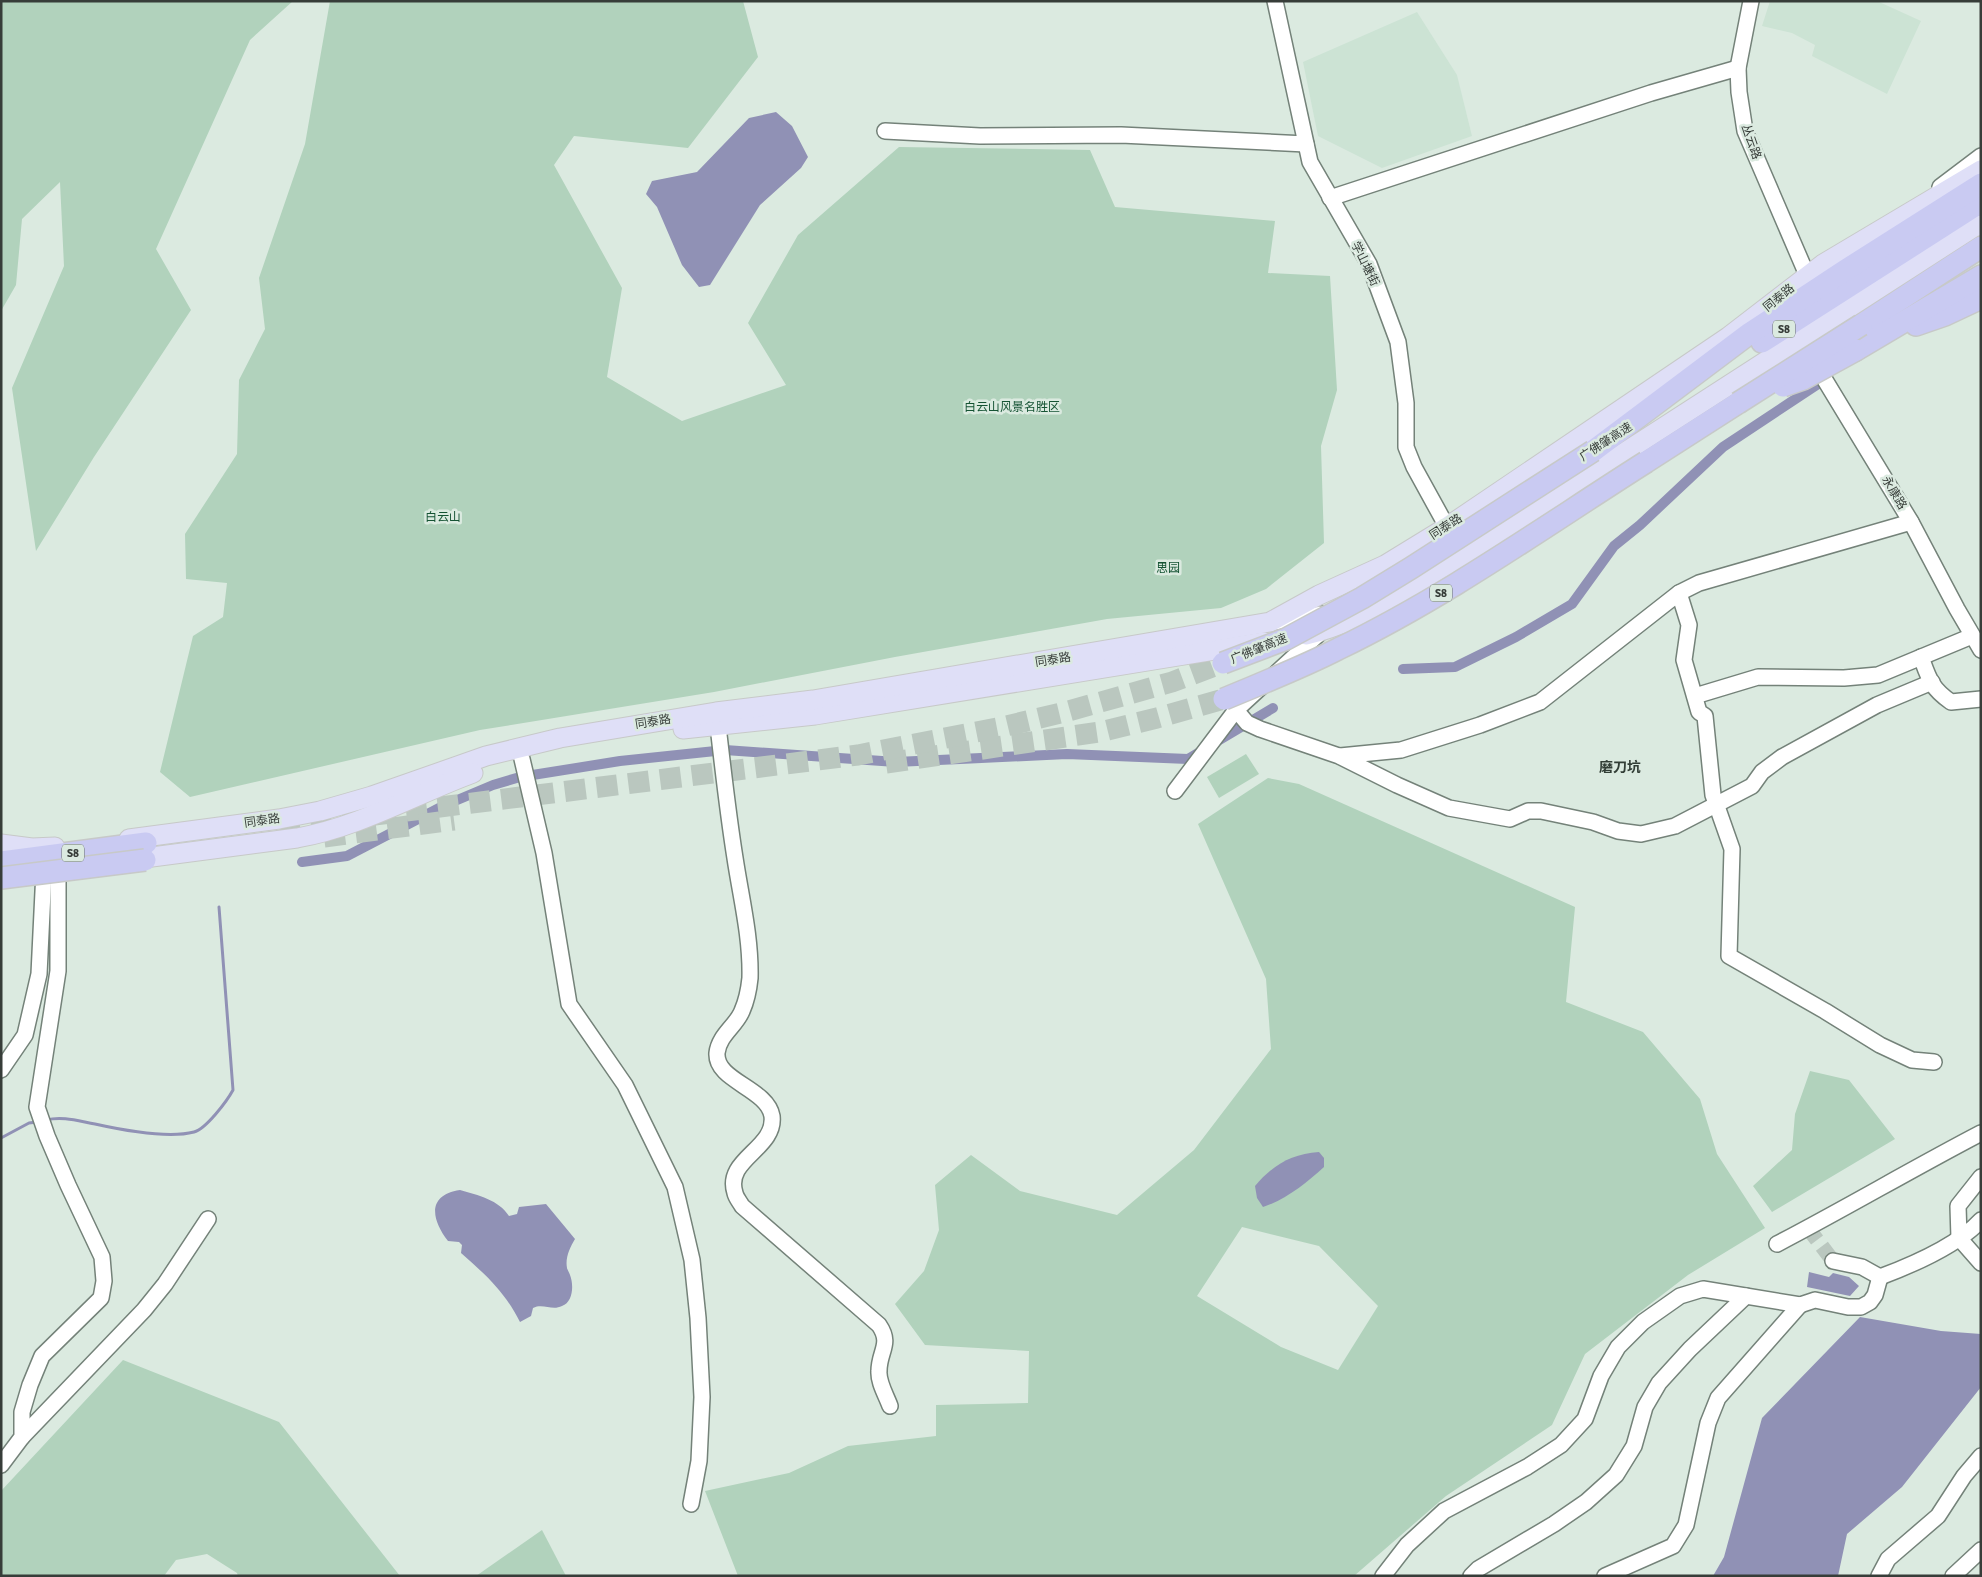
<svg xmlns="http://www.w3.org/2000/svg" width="1982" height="1577" font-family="Signika,'Noto Sans SC',sans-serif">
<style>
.built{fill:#cce3d4}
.green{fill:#b1d2bc;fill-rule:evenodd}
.water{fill:#9091b5}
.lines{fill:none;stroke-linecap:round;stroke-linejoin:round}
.stream{stroke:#9091b5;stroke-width:3}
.canal{stroke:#9091b5;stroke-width:10}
.minor-tunnel{stroke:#bac7bf;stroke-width:15;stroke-dasharray:15 8;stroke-linecap:butt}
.highway-tunnel{stroke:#bac7bf;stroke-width:21;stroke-dasharray:21 11;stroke-linecap:butt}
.minor-casing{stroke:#748279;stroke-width:18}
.major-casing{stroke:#c7c9c8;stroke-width:21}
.highway-casing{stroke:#c7c9c8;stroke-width:24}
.minor{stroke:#fff;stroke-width:15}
.major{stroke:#dfdff7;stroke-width:19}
.highway{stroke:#c9caf2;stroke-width:21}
.highway-bridge-casing{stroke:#c7c9c8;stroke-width:24;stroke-linecap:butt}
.highway-bridge{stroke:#c9caf2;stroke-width:21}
.labels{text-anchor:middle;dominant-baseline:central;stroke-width:5;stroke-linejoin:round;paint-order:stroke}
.shield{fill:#dbeae0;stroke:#68716b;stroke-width:1}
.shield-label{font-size:11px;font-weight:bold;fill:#373d39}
.street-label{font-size:12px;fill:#373d39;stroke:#dbeae0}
.park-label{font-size:12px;fill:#155333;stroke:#dbeae0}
.neighbourhood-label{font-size:14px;font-weight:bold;fill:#323e36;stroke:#dbeae0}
</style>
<rect width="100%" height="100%" fill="#dbeae0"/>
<g class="built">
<polygon points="1770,1 1877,1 1921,21 1887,94 1812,56 1815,45 1792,33 1762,26"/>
<polygon points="1417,12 1457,75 1472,136 1382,168 1318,136 1303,62"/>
</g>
<g class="green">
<polygon points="1,1 293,1 250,40 156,249 191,310 94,457 36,551 12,388 64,266 60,182 22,219 16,285 1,311"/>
<polygon points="330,1 743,1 758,57 688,148 574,136 554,165 622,288 607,377 682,421 786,385 748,323 798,235 899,147 1090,150 1115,207 1275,221 1268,273 1330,276 1337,390 1321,446 1324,543 1266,589 1221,608 1107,619 895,657 714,692 480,730 190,797 160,772 193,636 223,617 227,583 186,579 185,534 237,454 239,380 265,329 259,278 305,144"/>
<polygon points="1246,754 1259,774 1219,798 1207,777"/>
<path d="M1268,778l31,6 276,123 -9,95 77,30 57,67 17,55 48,74 -77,47 -103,79 -33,71 -106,71 -92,80h-616l-33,-85 84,-18 59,-27 88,-10v-31l92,-2 1,-52 -104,-6 -30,-41 29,-33 15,-41 -4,-45 36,-30 49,36 97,24 77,-65 77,-101 -5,-70 -68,-155zM1242,1227l77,19 59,60 -40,64 -57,-23 -84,-51z"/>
<polygon points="1810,1071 1849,1080 1895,1139 1772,1212 1753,1186 1792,1150 1795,1114"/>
<polygon points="123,1360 279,1422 400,1576 238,1576 237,1573 207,1554 176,1560 164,1576 1,1576 1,1491"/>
<polygon points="542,1530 566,1576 476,1576"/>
</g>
<g class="water">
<polygon points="776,112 792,126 808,157 801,168 760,205 710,285 699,287 682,265 657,207 646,194 652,181 697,172 749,118"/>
<path d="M1319,1152l5,6v9c-18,16 -37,32 -61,40l-6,-9 -2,-12c18,-21 36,-32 64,-34z"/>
<path d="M460,1190c18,5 39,10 49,26l8,-2 2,-7 27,-3 29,35c-5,8 -10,19 -8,29 0,1 3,6 3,7 4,10 3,27 -8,31 -10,5 -19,-3 -29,2l-2,8 -11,6c-16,-31 -33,-46 -59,-69l1,-8 -3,-3 -11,-1c-17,-22 -21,-46 12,-51z"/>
<polygon points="1809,1272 1829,1277 1833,1273 1849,1277 1859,1286 1850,1296 1807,1287"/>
<polygon points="1860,1317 1941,1331 1981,1334 1981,1387 1902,1487 1847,1534 1838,1576 1713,1576 1724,1557 1762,1418"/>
</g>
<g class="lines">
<g class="stream">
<path d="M46,1120c17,-4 32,1 49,4 27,6 72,15 99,8 12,-3 33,-31 39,-42l-14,-183"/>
<polyline points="1,1138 29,1123 37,1122"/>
</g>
<g class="canal">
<polyline points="1403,669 1455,667 1516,637 1572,604 1614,546 1640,525 1723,447 1818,384"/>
<polyline points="1216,742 1273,708"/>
<polyline points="302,862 347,856 443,806 493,785 520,777 620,761 725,750 896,762 1067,754 1188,759 1203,750"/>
</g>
<polyline class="minor-tunnel" points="1808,1228 1833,1261"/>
<g class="highway-tunnel">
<polyline points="886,763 1100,732 1157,718 1224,699"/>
<polyline points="279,827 858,755 1002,727 1065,712 1172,682 1223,663"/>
<polyline points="324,837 454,820"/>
</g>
<defs>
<g id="minor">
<polyline points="1275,1 1310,162 1369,264 1398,342 1406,403 1406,447 1414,467 1447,527"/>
<polyline points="1751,1 1738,68 1739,92 1745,131 1807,275"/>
<polyline points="885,131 980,136 1121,135 1306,144"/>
<polyline points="1940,187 1981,156"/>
<polyline points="1330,198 1651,93 1738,68"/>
<polyline points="1814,362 1911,522 1957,609 1981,650"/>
<polyline points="1679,593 1689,625 1684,660 1699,712 1705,716 1713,795 1732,849 1729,956 1825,1011 1880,1045 1912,1060 1934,1062"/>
<polyline points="1273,622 1296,619 1321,614"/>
<path d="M1921,657c8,22 10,31 30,45l30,-3"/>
<polyline points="1695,696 1758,677 1844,678 1878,675 1972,636"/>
<polyline points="1236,710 1247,723 1260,729 1339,756 1397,785 1449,808 1510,819 1528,811 1541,811 1593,822 1618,831 1641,834 1675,826 1752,786 1762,772 1782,757 1877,705 1932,682"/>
<path d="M718,726c5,44 10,88 17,132 6,40 16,79 15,120 -1,10 -4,24 -8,33 -6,15 -23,24 -25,42 -2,28 50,35 55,63 4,33 -48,43 -37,77 1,5 5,9 7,13l137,119c13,19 0,26 0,46 -1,11 7,24 11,35"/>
<polyline points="1340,756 1401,750 1480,725 1540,702 1679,593 1699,583 1911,522"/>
<polyline points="522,759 544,853 569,1004 625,1085 675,1187 692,1260 698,1318 702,1397 699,1461 691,1504"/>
<polyline points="1175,791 1236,710 1322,631"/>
<polyline points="1,1070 25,1035 39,974 44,871"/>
<polyline points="1981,1177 1958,1206 1959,1238 1981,1263"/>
<path d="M1777,1244c69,-36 135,-75 204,-111"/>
<path d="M1833,1261l29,6 18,10c32,-12 77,-31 101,-57"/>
<polyline points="22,1437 144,1310 165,1284 208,1219"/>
<polyline points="1,1465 22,1437 22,1412 30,1385 42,1356 101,1298 104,1281 102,1257 68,1185 47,1136 37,1107 58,971 58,870"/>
<polyline points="1383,1576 1407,1545 1444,1511 1527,1467 1561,1445 1585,1419 1601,1376 1618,1347 1643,1322 1680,1296 1703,1289 1800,1305 1815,1300 1848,1307 1861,1307 1870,1302 1875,1295 1880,1277"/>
<polyline points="1471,1576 1478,1569 1554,1524 1586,1502 1616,1475 1634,1446 1645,1407 1659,1383 1690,1349 1746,1296"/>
<polyline points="1605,1576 1673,1546 1686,1525 1708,1423 1718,1398 1800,1305"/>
<polyline points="1879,1576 1888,1559 1938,1516 1964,1476 1981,1456"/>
<polyline points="1953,1576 1981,1550"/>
</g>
<g id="major">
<path d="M1306,635c35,-8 70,-26 102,-43l566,-365 7,-2"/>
<polyline points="683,729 815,715 1264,642"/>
<polyline points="129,839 279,819 320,811 372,796 486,756 560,738 716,712 813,700 1270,622 1319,595 1385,565 1447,527 1728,337 1823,264 1981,170"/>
<polyline points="1,844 32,848 55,847"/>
<path d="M129,860l168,-22c62,-11 117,-43 176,-65"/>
</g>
<g id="highway">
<polyline points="1861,325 1981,247"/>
<polyline points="1916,325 1945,315 1981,298"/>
<polyline points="1762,342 1981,202"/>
<polyline points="1856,350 1981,276"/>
<polyline points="1593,451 1750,333 1844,271 1981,184"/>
<polyline points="1646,462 1738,403"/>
<polyline points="1,862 146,843"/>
</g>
</defs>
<use href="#minor" class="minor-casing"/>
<use href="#major" class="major-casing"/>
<use href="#highway" class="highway-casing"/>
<use href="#minor" class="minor"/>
<use href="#major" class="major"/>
<use href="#highway" class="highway"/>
<defs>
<g id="highway-bridge">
<polyline points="1783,386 1803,379 1856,350"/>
<polyline points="1738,403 1861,325"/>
<polyline points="1223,663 1286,639 1362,598 1411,568 1593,451"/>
<path d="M1224,699c38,-16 77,-31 114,-50 108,-52 207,-123 308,-187"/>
<polyline points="1,878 145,860"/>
</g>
</defs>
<use href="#highway-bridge" class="highway-bridge-casing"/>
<use href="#highway-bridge" class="highway-bridge"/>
</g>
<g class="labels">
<g class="shield">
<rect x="1773" y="320.5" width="22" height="17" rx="4"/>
<rect x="1430" y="584.5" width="22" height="17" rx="4"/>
<rect x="62" y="844.5" width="22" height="17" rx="4"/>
</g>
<g class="shield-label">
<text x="1784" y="329">S8</text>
<text x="1441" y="593">S8</text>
<text x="73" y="853">S8</text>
</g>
<g class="street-label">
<text transform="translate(1751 142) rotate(71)">丛云路</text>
<text transform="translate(1365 264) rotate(64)">学山塘街</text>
<text transform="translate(1779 298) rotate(-39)">同泰路</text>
<text transform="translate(1606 442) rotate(-33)">广佛肇高速</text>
<text transform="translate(1894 493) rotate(59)">永康路</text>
<text transform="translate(1446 527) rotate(-33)">同泰路</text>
<text transform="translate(1259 649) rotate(-22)">广佛肇高速</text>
<text transform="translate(1053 660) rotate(-9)">同泰路</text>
<text transform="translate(653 722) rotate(-9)">同泰路</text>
<text transform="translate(262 821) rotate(-8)">同泰路</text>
</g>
<g class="park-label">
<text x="1012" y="407">白云山风景名胜区</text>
<text x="443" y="517">白云山</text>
<text x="1168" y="568">思园</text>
</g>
<g class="neighbourhood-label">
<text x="1620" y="767">磨刀坑</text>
</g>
</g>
<rect width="1982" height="1577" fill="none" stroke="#373d39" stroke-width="5"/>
</svg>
